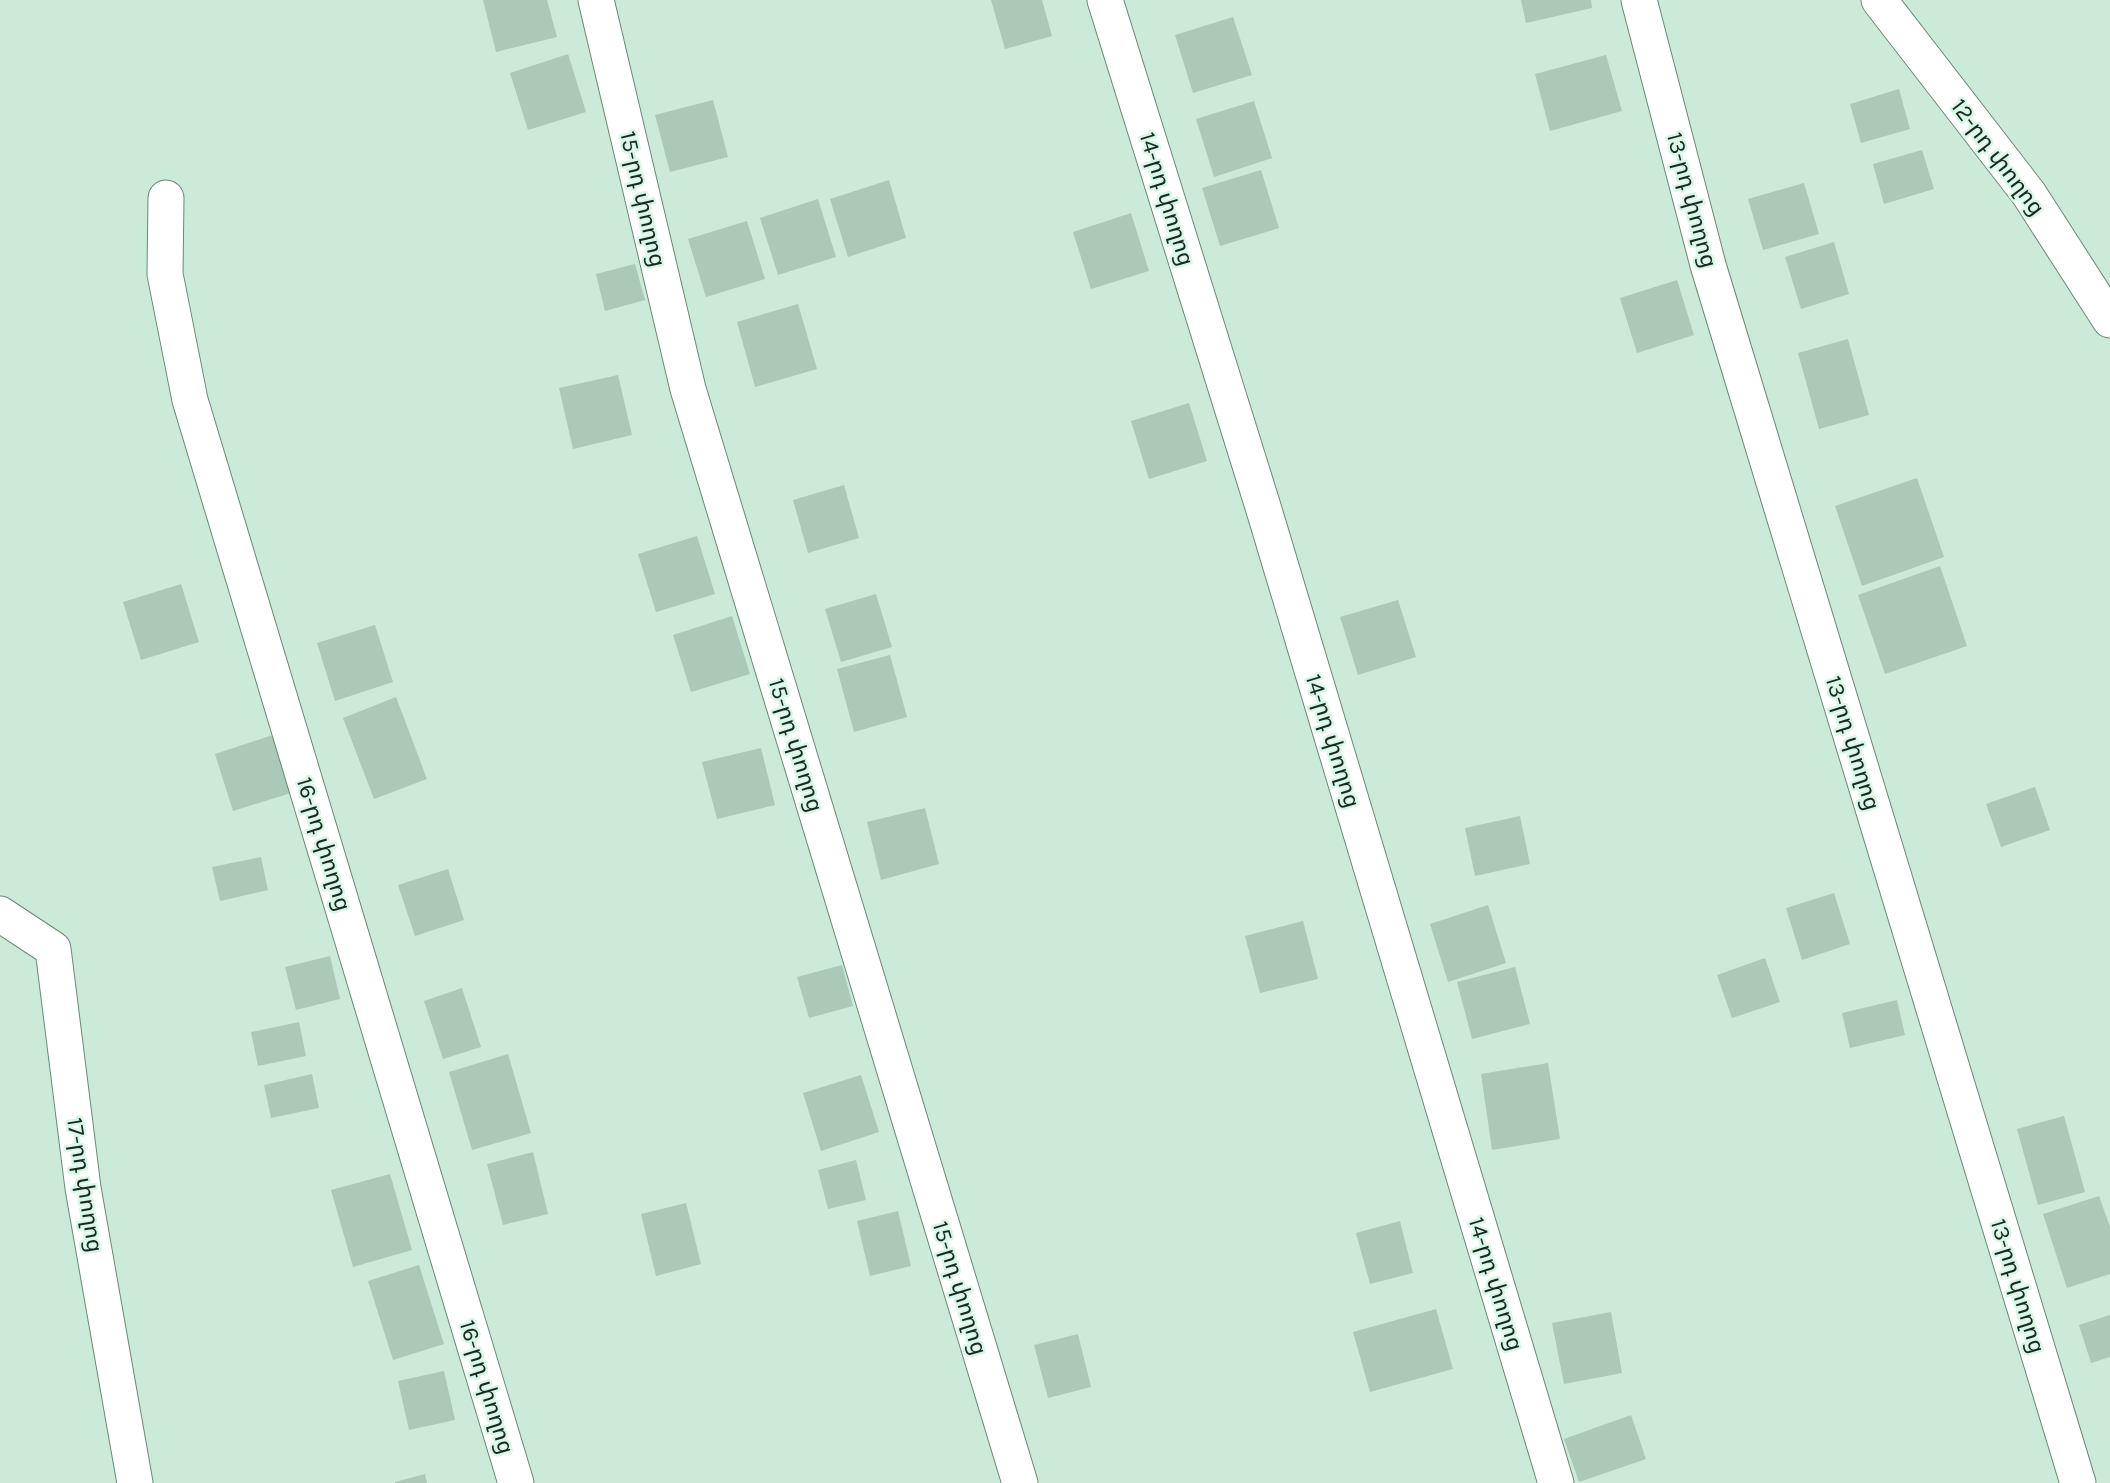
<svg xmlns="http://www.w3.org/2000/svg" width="2110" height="1483" font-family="Karla,'Noto Sans Armenian',sans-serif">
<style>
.building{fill:#aac9b7}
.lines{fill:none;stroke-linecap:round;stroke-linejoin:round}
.street-casing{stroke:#6b8877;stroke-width:37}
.street{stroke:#fff;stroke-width:35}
.labels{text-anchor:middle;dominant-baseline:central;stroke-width:5;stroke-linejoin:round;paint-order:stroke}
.street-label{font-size:23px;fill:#1b2720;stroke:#d8f8e6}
</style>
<rect width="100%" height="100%" fill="#cbebd8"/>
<g class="building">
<polygon points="483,0 547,0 557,37 496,52"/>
<polygon points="991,0 1042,0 1052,36 1005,49"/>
<polygon points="1521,0 1591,0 1592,8 1526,23"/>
<polygon points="1233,17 1252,75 1193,93 1175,35"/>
<polygon points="568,54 586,112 528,130 510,73"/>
<polygon points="1606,55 1622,111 1550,131 1535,74"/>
<polygon points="1899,89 1910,129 1861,143 1850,104"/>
<polygon points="713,100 728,157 670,172 655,115"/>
<polygon points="1254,101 1272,158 1214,177 1196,119"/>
<polygon points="1922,150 1934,189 1884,204 1873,164"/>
<polygon points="1261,170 1279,228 1220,246 1202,188"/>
<polygon points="889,180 906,238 848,257 830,199"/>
<polygon points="1804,183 1819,234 1763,250 1748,199"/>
<polygon points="818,199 836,257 778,275 760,218"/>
<polygon points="1131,213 1149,271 1091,289 1073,232"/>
<polygon points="747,221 765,279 706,297 688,239"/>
<polygon points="1834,242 1849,294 1801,309 1785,257"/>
<polygon points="635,264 645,300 605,311 596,274"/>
<polygon points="1677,280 1694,335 1637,353 1620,298"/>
<polygon points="798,304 817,369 755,387 737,322"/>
<polygon points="1848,339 1869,415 1819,429 1798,353"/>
<polygon points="618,375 632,435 573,449 559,388"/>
<polygon points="1189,403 1207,461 1149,479 1131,421"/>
<polygon points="1917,478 1944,557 1862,586 1835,506"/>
<polygon points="844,485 859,538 808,553 793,500"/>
<polygon points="697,536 715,594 656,612 638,554"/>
<polygon points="1940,566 1967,646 1885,674 1858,595"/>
<polygon points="181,584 199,642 141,660 123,602"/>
<polygon points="876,594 892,647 841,662 825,609"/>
<polygon points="1398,600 1416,657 1358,675 1340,617"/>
<polygon points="732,616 750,674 691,692 673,635"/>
<polygon points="375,625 393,682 335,701 317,643"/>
<polygon points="890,655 907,717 854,732 837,669"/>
<polygon points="396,697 427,779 374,799 343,718"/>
<polygon points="273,735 291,793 233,811 215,754"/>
<polygon points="761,748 775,805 717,819 702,762"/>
<polygon points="2035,787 2050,830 2001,847 1986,804"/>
<polygon points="925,808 939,864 881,880 867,822"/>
<polygon points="1520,816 1530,864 1475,876 1465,828"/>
<polygon points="261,857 268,890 220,901 212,867"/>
<polygon points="448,869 464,920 415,936 398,885"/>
<polygon points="1834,893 1850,944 1802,960 1786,908"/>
<polygon points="1488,905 1506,963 1448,982 1430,924"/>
<polygon points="1303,921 1318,979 1260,993 1245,936"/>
<polygon points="330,956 340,999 296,1010 285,967"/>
<polygon points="1765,958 1780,1002 1732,1018 1717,975"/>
<polygon points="842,965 853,1006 809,1018 797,977"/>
<polygon points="1515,967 1530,1024 1472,1039 1457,982"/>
<polygon points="462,988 481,1047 443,1059 424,1001"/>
<polygon points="1897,1000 1905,1035 1850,1048 1842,1013"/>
<polygon points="299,1022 306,1056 258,1066 251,1032"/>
<polygon points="508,1054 531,1133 472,1150 449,1072"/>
<polygon points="1548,1063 1560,1139 1492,1150 1481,1074"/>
<polygon points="312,1074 319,1108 271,1118 264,1085"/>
<polygon points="861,1075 879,1132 821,1151 803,1093"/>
<polygon points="2064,1116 2085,1192 2038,1205 2017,1129"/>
<polygon points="533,1152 548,1214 503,1225 487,1164"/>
<polygon points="856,1160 866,1200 828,1209 818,1170"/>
<polygon points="390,1174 412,1250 353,1267 331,1190"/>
<polygon points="2099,1196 2110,1227 2110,1274 2067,1288 2043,1214"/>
<polygon points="686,1203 701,1264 656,1276 641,1214"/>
<polygon points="898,1211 911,1266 870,1276 857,1221"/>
<polygon points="1400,1221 1413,1273 1370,1284 1356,1233"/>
<polygon points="419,1265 444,1344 393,1360 368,1281"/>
<polygon points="1436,1309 1453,1369 1370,1392 1353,1332"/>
<polygon points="1611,1312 1622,1373 1564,1384 1552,1323"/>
<polygon points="2110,1315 2110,1357 2091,1363 2079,1325"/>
<polygon points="1078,1334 1091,1387 1048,1398 1034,1345"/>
<polygon points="444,1371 455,1420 409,1430 398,1381"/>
<polygon points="1631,1415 1646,1459 1579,1482 1564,1439"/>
<polygon points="425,1474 427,1483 395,1483 395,1482"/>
</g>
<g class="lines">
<defs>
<g id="street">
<polyline points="596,0 688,389 1020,1483"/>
<polyline points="1105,0 1264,510 1556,1483"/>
<polyline points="1639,0 1708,265 2078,1483"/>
<polyline points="1879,0 2029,194 2110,320"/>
<polyline points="166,198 165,274 190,400 516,1483"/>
<polyline points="0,914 53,949 83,1188 135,1483"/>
</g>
</defs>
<use href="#street" class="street-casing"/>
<use href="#street" class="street"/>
</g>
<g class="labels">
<g class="street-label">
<text transform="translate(1998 157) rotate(53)">12-րդ փողոց</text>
<text transform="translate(643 199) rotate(77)">15-րդ փողոց</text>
<text transform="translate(1167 199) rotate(73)">14-րդ փողոց</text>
<text transform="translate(1692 200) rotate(75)">13-րդ փողոց</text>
<text transform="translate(1333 741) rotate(73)">14-րդ փողոց</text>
<text transform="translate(1853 743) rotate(73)">13-րդ փողոց</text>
<text transform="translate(796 745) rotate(73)">15-րդ փողոց</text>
<text transform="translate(324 844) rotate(73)">16-րդ փողոց</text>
<text transform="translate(85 1185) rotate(81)">17-րդ փողոց</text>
<text transform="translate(1496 1284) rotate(73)">14-րդ փողոց</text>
<text transform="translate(2018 1286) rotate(73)">13-րդ փողոց</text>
<text transform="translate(960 1288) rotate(73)">15-րդ փողոց</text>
<text transform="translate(487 1387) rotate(73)">16-րդ փողոց</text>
</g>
</g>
</svg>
